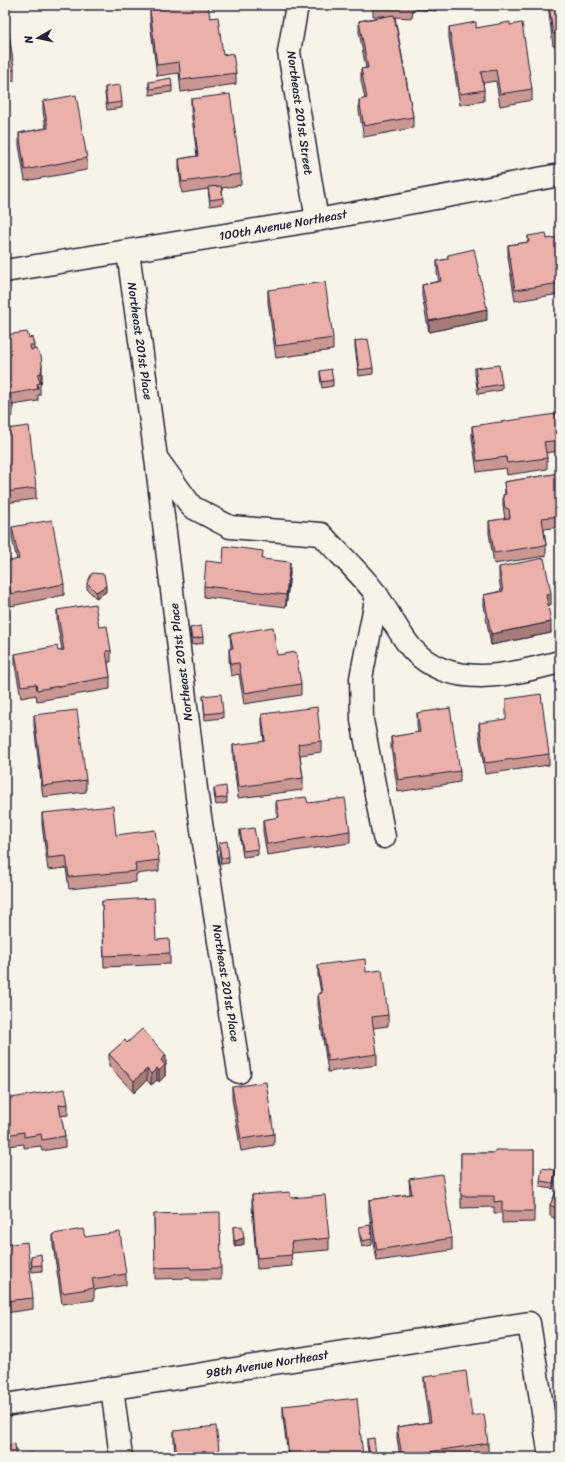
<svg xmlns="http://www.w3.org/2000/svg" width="565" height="1462" font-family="Sriracha,sans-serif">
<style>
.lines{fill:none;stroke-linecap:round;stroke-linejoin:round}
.minor-casing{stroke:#22223b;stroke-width:25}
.minor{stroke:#f7f3e8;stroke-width:22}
.wall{fill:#cb9793;stroke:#22223b}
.shaded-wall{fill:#a57b78;stroke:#22223b}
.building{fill:#ecb0ab;stroke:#22223b}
.labels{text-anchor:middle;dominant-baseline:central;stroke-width:3;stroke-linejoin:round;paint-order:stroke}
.street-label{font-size:12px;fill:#22223b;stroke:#f7f3e8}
</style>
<rect width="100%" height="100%" fill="#f7f3e8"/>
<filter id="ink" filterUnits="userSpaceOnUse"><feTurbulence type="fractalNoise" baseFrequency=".025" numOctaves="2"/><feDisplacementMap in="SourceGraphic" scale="8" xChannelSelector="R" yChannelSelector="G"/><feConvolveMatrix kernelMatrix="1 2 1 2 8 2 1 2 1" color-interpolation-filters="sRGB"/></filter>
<g filter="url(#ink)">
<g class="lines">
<defs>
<g id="minor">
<polyline points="297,5 289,52 317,220"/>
<polyline points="128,252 156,458 197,797 239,1072"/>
<polyline points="5,271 317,220 560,175"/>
<path d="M157,459l35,48 38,20 91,7c18,20 42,41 57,63 11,16 23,40 35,53 39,41 100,24 147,12"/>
<polyline points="377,595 361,678 362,720 384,837"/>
<polyline points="112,1388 121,1457"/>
<polyline points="5,1405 529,1323 550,1457"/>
</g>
</defs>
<use href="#minor" class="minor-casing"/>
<use href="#minor" class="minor"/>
</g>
<g class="wall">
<polygon points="5,5 14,70 14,81 5,82"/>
<polygon points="373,5 436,5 436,11 413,9 412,18 395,17 413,117 413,128 364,137 359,111 359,100 365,99 361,80 361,69 366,68 359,32 359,21 385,16 373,16"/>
<polygon points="548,5 560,5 560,45 553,46"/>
<polygon points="150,10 210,18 223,55 236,73 236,84 181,92 179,73 157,76 150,22"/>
<polygon points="510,25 532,89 532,100 500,106 496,81 483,83 484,90 484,101 460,105 449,38 449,27 476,28"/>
<polygon points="149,82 172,86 172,92 150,95 149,88"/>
<polygon points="105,87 122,102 122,108 107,110 105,93"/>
<polygon points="191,99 241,174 241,185 222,188 223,198 223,204 210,206 208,189 182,193 179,170 179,159 197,156 191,111"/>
<polygon points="43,101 87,158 87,170 25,181 19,145 19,133 46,128 43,112"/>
<polygon points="5,138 6,144 6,155 5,156"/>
<polygon points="528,236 547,239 560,237 560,294 515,301 508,257 508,245 528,242"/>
<polygon points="448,255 487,320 429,332 422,296 422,285 439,281 437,273 437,261 448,259"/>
<polygon points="268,290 333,338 333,350 276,358 268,302"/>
<polygon points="5,335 29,338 34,345 34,349 42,376 41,384 40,385 40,395 38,395 38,401 13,405 13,416 5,418"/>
<polygon points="355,341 373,368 373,374 359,376 355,347"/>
<polygon points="475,368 502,384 502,390 478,394 475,374"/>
<polygon points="320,371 333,380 333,386 322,388 320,377"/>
<polygon points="472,426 559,440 559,451 546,453 547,458 547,469 507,475 506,468 477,472 472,438"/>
<polygon points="5,429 36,488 36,499 5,503"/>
<polygon points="560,473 560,527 544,529 546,545 546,556 494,564 489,533 489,521 505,519 503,506 503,495 505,494 504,482"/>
<polygon points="12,527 64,584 64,595 11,606 5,575 5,562 17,560 12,538"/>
<polygon points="263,559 290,573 286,607 204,597 204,586 223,563"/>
<polygon points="499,567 551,605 548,606 551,633 491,645 484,606 484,595 501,591 499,579"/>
<polygon points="87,583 106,592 96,598 87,589"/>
<polygon points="57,610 99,627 111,651 111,662 108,662 110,677 110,689 37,701 36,695 21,698 15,665 15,654 58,651 62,650 57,622"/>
<polygon points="190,628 203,637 203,643 192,645 190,634"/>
<polygon points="230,634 277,655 301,684 301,695 244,704 239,674 231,676 229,660 229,649 231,648"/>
<polygon points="203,696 223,712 223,718 205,720"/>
<polygon points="417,713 460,771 460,782 398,792 391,748 391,737 418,733 417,725"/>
<polygon points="262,714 321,741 321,752 300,755 303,778 303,790 238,798 233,757 233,745 264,742 262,725"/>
<polygon points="34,715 86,780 86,792 43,797 34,726"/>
<polygon points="479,723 549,754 549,765 485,774 479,734"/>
<polygon points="214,788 227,797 227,803 216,805 214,794"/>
<polygon points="276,801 308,803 350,831 350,843 267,855 263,831 263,820 277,818 276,812"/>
<polygon points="42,813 116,835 159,860 159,871 136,874 136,882 69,889 66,868 48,870 42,825"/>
<polygon points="240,830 258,849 258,855 243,857 240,836"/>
<polygon points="219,843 229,857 229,863 221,864 219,849"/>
<polygon points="102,901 156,940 170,953 170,964 104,967"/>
<polygon points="318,965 366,972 388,1015 388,1026 373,1028 377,1054 377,1065 328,1072 318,1005 318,994 321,993 318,976"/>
<polygon points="127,1043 166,1066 165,1067 165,1076 159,1082 157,1080 151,1085 147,1080 134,1093 109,1066 109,1054"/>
<polygon points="232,1087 274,1134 274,1145 241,1151 232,1099"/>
<polygon points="5,1099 68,1104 68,1115 61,1116 65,1136 65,1147 42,1151 41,1146 24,1148 24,1144 6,1146 5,1142"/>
<polygon points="534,1150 534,1222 502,1223 502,1213 494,1213 494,1207 461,1208 461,1153 495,1153"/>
<polygon points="555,1176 553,1189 540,1187 540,1181"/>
<polygon points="409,1179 452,1238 452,1250 377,1261 369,1212 369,1200 410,1194"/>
<polygon points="560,1184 560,1221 550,1216 550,1205"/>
<polygon points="252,1195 291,1198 329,1238 329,1250 291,1253 292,1266 257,1269 252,1207"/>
<polygon points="154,1214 221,1268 221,1280 191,1280 190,1278 155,1279"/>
<polygon points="233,1227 244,1244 235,1247 234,1245"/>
<polygon points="359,1227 372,1239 372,1245 362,1247 359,1233"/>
<polygon points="53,1234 85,1237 126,1274 126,1285 94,1290 94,1300 62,1304 53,1245"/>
<polygon points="5,1245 33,1298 33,1309 5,1313"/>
<polygon points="31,1256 42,1265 42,1271 32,1272 31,1262"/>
<polygon points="424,1377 488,1443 488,1455 472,1457 400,1457 397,1438 397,1427 429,1422 424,1389"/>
<polygon points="283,1406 363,1457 288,1457 283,1417"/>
<polygon points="174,1431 220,1457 175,1457 174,1442"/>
<polygon points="367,1439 376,1455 376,1457 369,1457 367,1445"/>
</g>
<g class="shaded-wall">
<polygon points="487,309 487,320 429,332 429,321"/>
<polygon points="42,365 42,376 41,384 41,373"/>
<polygon points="290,562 290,573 286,607 286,595"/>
<polygon points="106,586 106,592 96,598 96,592"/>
<polygon points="551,593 551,605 546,606 546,595"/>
<polygon points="551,622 551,633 491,645 491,634"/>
<polygon points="166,1055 166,1066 165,1067 165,1076 159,1082 159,1071 161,1060"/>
<polygon points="157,1068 157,1080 151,1085 151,1074"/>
<polygon points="147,1069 147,1080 134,1093 134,1081"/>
<polygon points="555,1170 555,1176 553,1189 553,1183"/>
<polygon points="244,1238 244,1244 235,1247 235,1241"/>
</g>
<g class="building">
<polygon points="5,5 14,70 5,71"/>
<polygon points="188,5 208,5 210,18 218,17 223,55 233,53 236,73 181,80 179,62 157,65 150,10"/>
<polygon points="382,5 413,5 412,7"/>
<polygon points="549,5 560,5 560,34 553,34"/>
<polygon points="394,15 413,117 364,126 359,100 367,98 361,69 368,68 359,21"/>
<polygon points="476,22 476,28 510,22 510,25 522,23 532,89 500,94 496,70 481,72 484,90 460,94 449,27"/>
<polygon points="171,78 172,86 150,89 149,82"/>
<polygon points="120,85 122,102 107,104 105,87"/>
<polygon points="230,94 241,174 182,182 179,159 198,156 191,99"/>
<polygon points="76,95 87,158 25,170 19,133 48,128 43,101"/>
<polygon points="221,186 223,198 210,200 208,187"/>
<polygon points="546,233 547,239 560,237 560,283 515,290 508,245 529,242 528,236"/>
<polygon points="474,249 487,309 429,321 422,285 441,281 437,261 448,259 448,255"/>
<polygon points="325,282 333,338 276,346 268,290"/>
<polygon points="27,332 29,338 32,337 34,345 30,345 31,350 36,349 41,356 42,365 41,373 38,374 40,383 37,384 38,389 10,394 13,405 5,406 5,335"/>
<polygon points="368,339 373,368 359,370 355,341"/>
<polygon points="499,365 502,384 478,388 475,368"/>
<polygon points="331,369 333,380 322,382 320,371"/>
<polygon points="556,414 559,440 544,442 547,458 507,463 506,457 477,461 472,426"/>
<polygon points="29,426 36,488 5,492 5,429"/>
<polygon points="560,473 560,516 542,518 546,545 494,553 489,521 510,518 509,509 505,508 503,495 506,494 504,482"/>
<polygon points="52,520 64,584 11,594 5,562 19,559 12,527"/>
<polygon points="224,546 263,551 262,559 290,562 286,595 204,586 206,561 223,563"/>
<polygon points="544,558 551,593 546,595 551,622 491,634 484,595 503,591 499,567"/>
<polygon points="92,573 104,574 106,586 96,592 87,583"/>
<polygon points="95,604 99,627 107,626 111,651 106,651 110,677 37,690 36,684 21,686 15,654 57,646 58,651 64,650 57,610"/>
<polygon points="201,626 203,637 192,639 190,628"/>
<polygon points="273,627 277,655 296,652 301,684 244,693 239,663 231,664 229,649 233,648 230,634"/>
<polygon points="221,694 223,712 205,714 203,696"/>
<polygon points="541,694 549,754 485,763 479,723 506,719 506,699"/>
<polygon points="317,707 321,741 298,744 303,778 238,787 233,745 265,741 262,714"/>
<polygon points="450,708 460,771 398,780 391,737 420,732 417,713"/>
<polygon points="77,710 86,780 43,786 34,715"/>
<polygon points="226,786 227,797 216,799 214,788"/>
<polygon points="306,797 308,803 345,798 350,831 267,844 263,820 279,817 276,801"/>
<polygon points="113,806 116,835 155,830 159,860 135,863 136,871 69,877 66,856 48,858 42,813"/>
<polygon points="254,828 258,849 243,851 240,830"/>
<polygon points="227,841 229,857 221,858 219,843"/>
<polygon points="154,898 156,940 169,939 170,953 104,956 102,901"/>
<polygon points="365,959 366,972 382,970 388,1015 372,1017 377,1054 328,1061 318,994 322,993 318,965"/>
<polygon points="142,1029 166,1055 161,1060 165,1065 159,1071 157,1068 151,1074 147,1069 134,1081 109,1054 125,1040 127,1043"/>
<polygon points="266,1082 274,1134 241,1139 232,1087"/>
<polygon points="65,1089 68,1104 59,1105 65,1136 42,1140 41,1134 24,1137 24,1132 6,1135 5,1131 5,1099"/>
<polygon points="495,1150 534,1150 534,1211 502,1211 502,1201 494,1202 494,1196 461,1196 461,1153 495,1153"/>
<polygon points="542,1168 555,1170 553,1183 540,1181"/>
<polygon points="442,1174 452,1238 377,1250 369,1200 412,1194 409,1179"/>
<polygon points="560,1184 560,1210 550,1205"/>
<polygon points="290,1192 291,1198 325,1195 329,1238 291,1242 292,1255 257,1258 252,1195"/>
<polygon points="220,1212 221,1268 191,1269 190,1267 155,1268 154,1214"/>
<polygon points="370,1225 372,1239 362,1241 359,1227"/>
<polygon points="242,1226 244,1238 235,1241 234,1239 233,1227"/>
<polygon points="83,1229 85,1237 120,1232 126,1274 92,1279 94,1288 62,1293 53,1234"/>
<polygon points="27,1242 33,1298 5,1301 5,1245"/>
<polygon points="41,1254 42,1265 32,1266 31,1256"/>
<polygon points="466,1371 472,1416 484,1414 488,1443 402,1456 397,1427 431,1422 424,1377"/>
<polygon points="357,1398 363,1457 289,1457 283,1406"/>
<polygon points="216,1426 220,1457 177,1457 174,1431"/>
<polygon points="374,1438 376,1455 370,1456 367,1439"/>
<polygon points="15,1444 16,1455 33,1453 34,1457 5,1457 5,1445"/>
</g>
</g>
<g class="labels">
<g class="street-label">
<text transform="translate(300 113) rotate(82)">Northeast 201st Street</text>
<text transform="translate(283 225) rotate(-10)">100th Avenue Northeast</text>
<text transform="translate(140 341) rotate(82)">Northeast 201st Place</text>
<text transform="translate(181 662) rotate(-97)">Northeast 201st Place</text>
<text transform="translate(226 983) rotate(81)">Northeast 201st Place</text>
<text transform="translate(267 1364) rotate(-9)">98th Avenue Northeast</text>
</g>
</g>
<rect width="565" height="1462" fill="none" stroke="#f7f3e8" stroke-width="20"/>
<rect x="10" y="10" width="545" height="1442" fill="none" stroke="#22223b" stroke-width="1.5" filter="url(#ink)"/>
<g transform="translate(38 38) rotate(261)" stroke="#f7f3e8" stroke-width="3" paint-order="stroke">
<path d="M0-3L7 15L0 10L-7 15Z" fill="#22223b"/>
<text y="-6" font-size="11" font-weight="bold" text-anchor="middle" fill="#22223b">N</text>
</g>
</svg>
